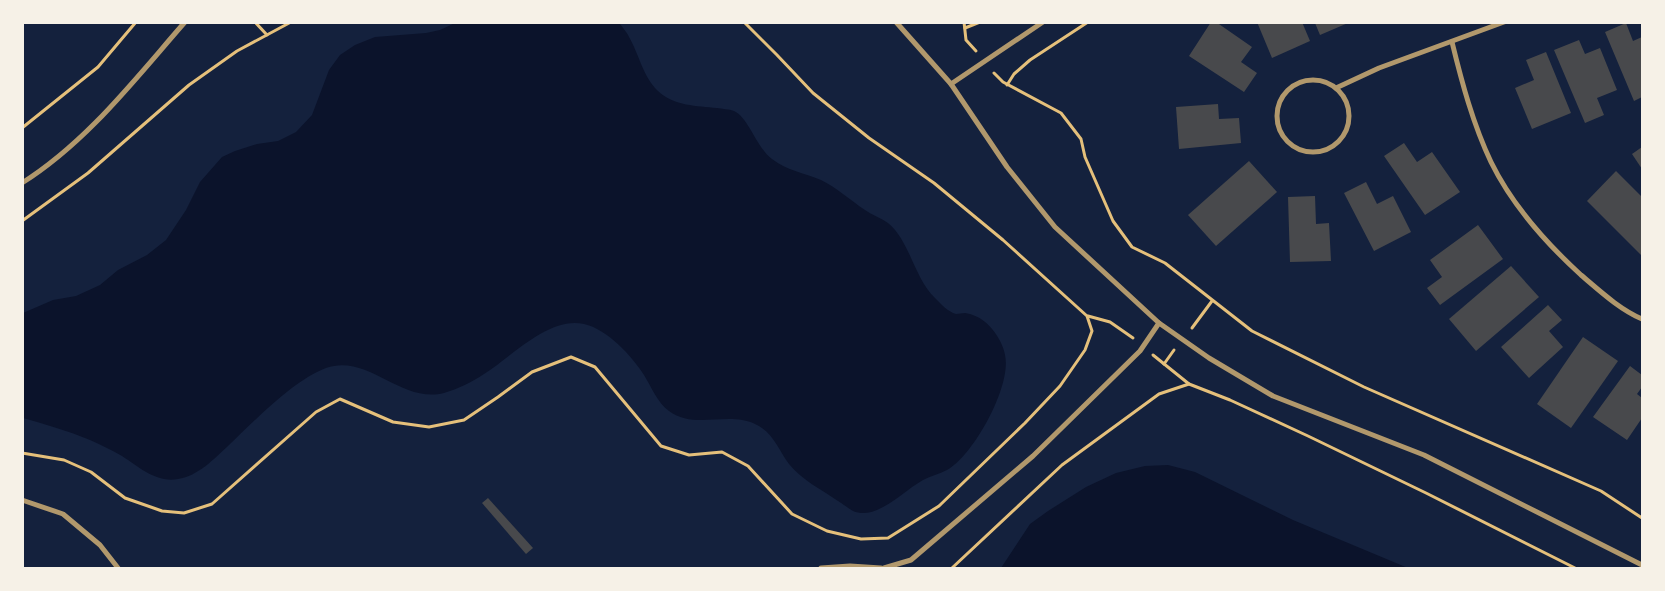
<svg xmlns="http://www.w3.org/2000/svg" width="1665" height="591" font-family="Helvetica,sans-serif">
<style>
.water{fill:#0b132b}
.building{fill:#48494c}
.lines{fill:none;stroke-linecap:round;stroke-linejoin:round}
.path{stroke:#e5c07b;stroke-width:3}
.minor{stroke:#b1986c;stroke-width:5}
</style>
<rect width="100%" height="100%" fill="#14213d"/>
<g class="water">
<path d="M455,23h164c2,2 9,11 10,14 10,17 14,40 29,54 16,15 39,15 59,17 5,1 12,1 17,3 15,7 22,36 38,48 14,11 32,14 49,21 15,7 29,20 44,30 7,5 16,8 23,13 22,18 26,55 47,75 5,5 13,14 21,16 3,0 6,-1 9,-1 3,0 14,4 16,6 11,7 22,23 24,36 7,30 -31,100 -58,115 -8,4 -16,6 -24,10 -20,11 -46,41 -70,31 -2,-1 -13,-9 -15,-10 -17,-12 -35,-20 -49,-37 -11,-15 -16,-32 -34,-40 -27,-13 -61,6 -86,-13 -12,-9 -17,-23 -25,-36 -12,-19 -37,-46 -60,-51 -35,-8 -73,33 -100,50 -12,8 -26,15 -40,19 -43,11 -76,-40 -118,-25 -31,11 -73,54 -97,77 -15,14 -31,31 -51,34 -22,4 -39,-12 -56,-23 -10,-6 -21,-11 -32,-16 -22,-9 -45,-16 -67,-22v-105l30,-13 23,-4 24,-11 18,-15 29,-15 19,-15 20,-30 14,-28 22,-25 13,-6 22,-7 21,-3 18,-9 16,-17 17,-45 11,-15 15,-10 20,-8 51,-4 14,-3z"/>
<polygon points="1168,465 1195,472 1293,520 1408,568 1001,568 1030,524 1048,511 1086,487 1116,473 1145,466"/>
</g>
<g class="building">
<polygon points="1211,22 1216,22 1252,47 1241,62 1257,73 1244,92 1189,56"/>
<polygon points="1257,22 1302,22 1310,41 1272,58"/>
<polygon points="1315,23 1348,23 1320,35"/>
<polygon points="1626,23 1633,41 1642,37 1642,97 1634,101 1605,32"/>
<polygon points="1579,40 1585,54 1600,48 1617,90 1597,98 1604,115 1585,123 1554,50"/>
<polygon points="1546,52 1571,113 1532,129 1515,88 1534,80 1526,60"/>
<polygon points="1218,104 1219,119 1239,118 1241,143 1179,149 1176,107"/>
<polygon points="1404,143 1417,162 1432,152 1460,192 1425,215 1384,156"/>
<polygon points="1642,147 1642,169 1632,154"/>
<polygon points="1249,161 1277,192 1216,246 1188,215"/>
<polygon points="1616,171 1642,197 1642,256 1587,201"/>
<polygon points="1366,182 1377,204 1393,196 1411,232 1374,251 1344,193"/>
<polygon points="1315,196 1316,224 1329,223 1331,261 1290,262 1288,197"/>
<polygon points="1478,225 1503,259 1440,305 1427,288 1442,277 1430,260"/>
<polygon points="1511,266 1539,297 1476,351 1449,319"/>
<polygon points="1548,305 1562,320 1549,331 1563,347 1529,378 1501,347"/>
<polygon points="1583,337 1618,361 1571,428 1537,404"/>
<polygon points="1630,366 1642,375 1642,387 1637,394 1642,398 1642,418 1627,440 1593,417"/>
<polygon points="488,498 533,548 526,554 482,503"/>
</g>
<g class="lines">
<g class="path">
<polyline points="255,22 267,35"/>
<polyline points="964,22 966,40 976,51"/>
<polyline points="965,28 980,22"/>
<polyline points="994,73 1003,82 1061,113 1081,139 1085,157 1113,221 1132,247 1165,263 1252,331 1364,387 1601,491 1642,518"/>
<polyline points="1007,85 1014,74 1030,60 1088,22"/>
<polyline points="22,128 98,67 136,22"/>
<polyline points="22,221 88,173 189,85 237,51 291,22"/>
<polyline points="1088,316 1110,322 1133,338"/>
<polyline points="1192,328 1212,301"/>
<polyline points="1153,355 1189,384"/>
<polyline points="1164,364 1174,350"/>
<polyline points="22,453 64,460 91,472 125,498 162,511 184,513 212,504 316,412 340,399 393,422 429,427 464,420 498,397 532,372 571,357 595,367 661,446 689,455 722,452 748,466 792,514 827,531 861,539 888,538 939,506 1025,423 1060,386 1085,350 1092,331 1087,316 1003,240 934,183 869,138 813,93 777,55 744,22"/>
<polyline points="952,568 1062,465 1159,394 1189,384 1230,400 1308,436 1426,493 1575,568"/>
</g>
<g class="minor">
<polyline points="896,22 951,84 1007,167 1055,227 1159,323 1209,358 1273,396 1424,455 1642,565"/>
<path d="M1452,42c10,41 21,82 39,120 21,43 55,81 90,113 19,16 38,34 61,44"/>
<circle cx="1313" cy="116" r="36"/>
<polyline points="951,84 1043,22"/>
<polyline points="1336,88 1379,68 1504,22"/>
<path d="M22,183c65,-41 113,-104 163,-161"/>
<polyline points="22,500 63,514 100,545 118,568"/>
<polyline points="821,568 850,566 881,568"/>
<polyline points="884,568 911,560 1033,456 1140,351 1159,323"/>
</g>
</g>
<rect width="1665" height="591" fill="none" stroke="#f6f1e7" stroke-width="48"/>
</svg>
